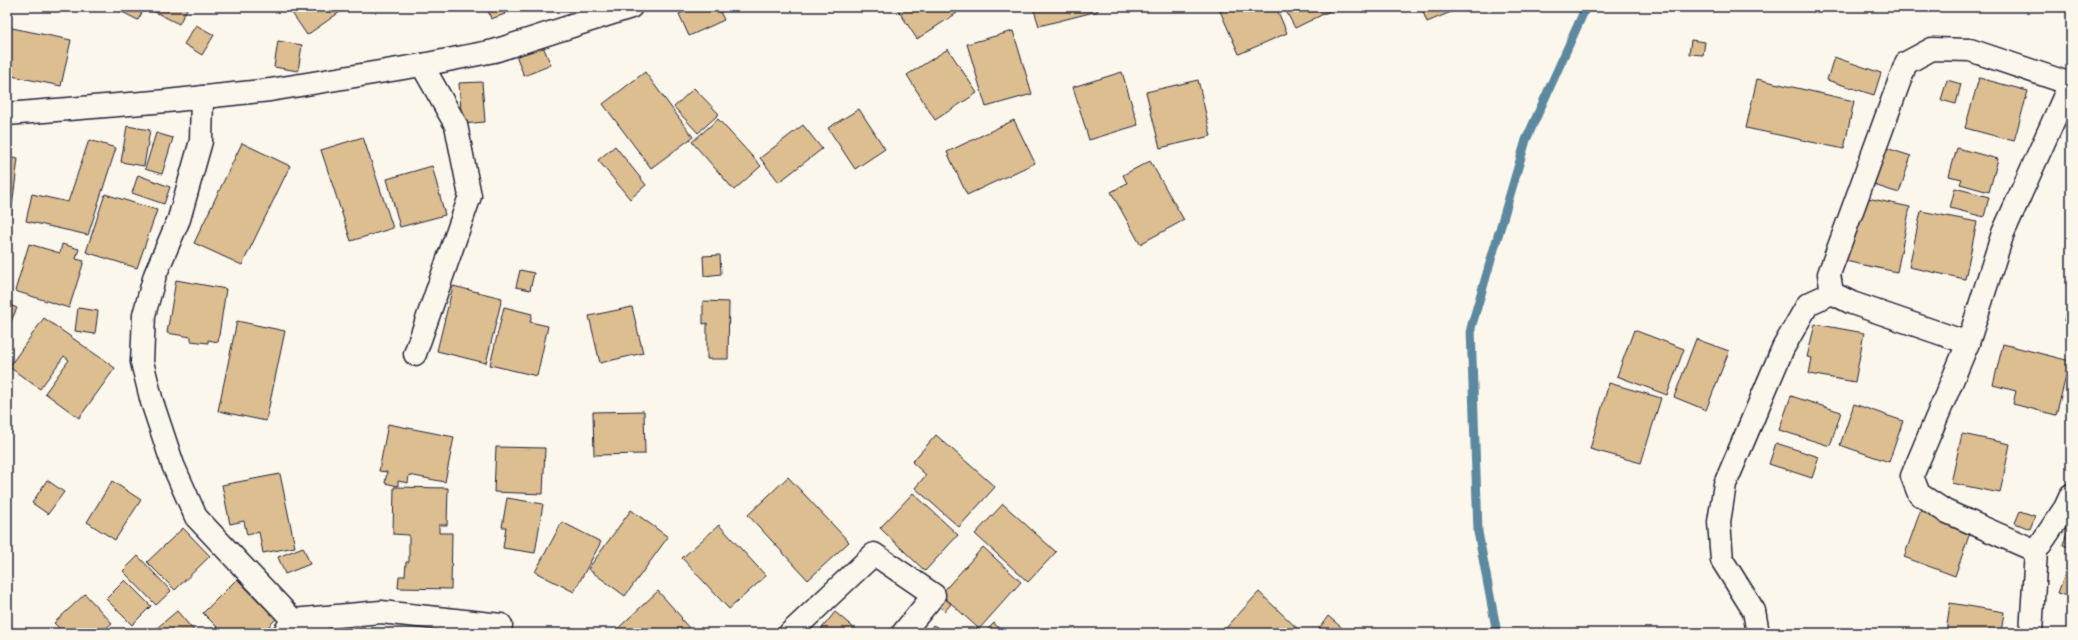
<svg xmlns="http://www.w3.org/2000/svg" width="2078" height="640" font-family="'Gochi Hand',sans-serif">
<style>
.lines{fill:none;stroke-linecap:round;stroke-linejoin:round}
.stream{stroke:#5c899f;stroke-width:9}
.building{fill:#ddbe90;stroke:#22223b}
.minor-casing{stroke:#22223b;stroke-width:25}
.tertiary-casing{stroke:#22223b;stroke-width:25}
.minor{stroke:#fbf7ec;stroke-width:22}
.tertiary{stroke:#fbf7ec;stroke-width:22}
</style>
<rect width="100%" height="100%" fill="#fbf7ec"/>
<filter id="ink" filterUnits="userSpaceOnUse"><feTurbulence type="fractalNoise" baseFrequency=".025" numOctaves="2"/><feDisplacementMap in="SourceGraphic" scale="8" xChannelSelector="R" yChannelSelector="G"/><feConvolveMatrix kernelMatrix="1 2 1 2 8 2 1 2 1" color-interpolation-filters="sRGB"/></filter>
<g filter="url(#ink)">
<g class="lines">
<polyline class="stream" points="1497,633 1478,532 1471,328 1526,140 1586,7"/>
</g>
<g class="building">
<polygon points="118,7 145,7 138,20 116,9"/>
<polygon points="150,7 188,7 179,24 149,9"/>
<polygon points="288,7 347,7 307,35"/>
<polygon points="487,7 503,7 505,14 491,19"/>
<polygon points="695,7 718,7 724,20 689,36 679,14"/>
<polygon points="896,7 954,7 957,13 917,39"/>
<polygon points="1033,7 1097,7 1098,11 1039,26"/>
<polygon points="1228,7 1276,7 1287,33 1239,54 1220,11"/>
<polygon points="1284,7 1338,7 1295,28"/>
<polygon points="1421,7 1463,7 1427,22"/>
<polygon points="196,25 214,35 202,55 184,44"/>
<polygon points="7,27 71,40 61,86 7,75"/>
<polygon points="1013,31 1032,94 986,107 967,44"/>
<polygon points="1691,40 1705,42 1703,55 1689,54"/>
<polygon points="278,41 302,45 298,71 274,67"/>
<polygon points="542,44 551,65 524,76 516,55"/>
<polygon points="948,49 977,93 935,120 907,75"/>
<polygon points="1834,57 1881,73 1874,95 1827,80"/>
<polygon points="645,72 693,137 651,168 603,104"/>
<polygon points="1122,72 1138,125 1089,140 1073,87"/>
<polygon points="1979,78 2028,91 2014,141 1965,128"/>
<polygon points="1757,79 1854,101 1844,149 1746,128"/>
<polygon points="1198,80 1211,136 1160,148 1146,92"/>
<polygon points="1947,80 1961,84 1956,104 1941,100"/>
<polygon points="482,82 485,122 462,124 459,83"/>
<polygon points="694,88 719,114 698,133 674,107"/>
<polygon points="859,109 885,149 855,169 828,128"/>
<polygon points="718,119 761,166 734,190 692,142"/>
<polygon points="1014,120 1035,163 967,195 947,152"/>
<polygon points="803,125 822,149 779,182 760,158"/>
<polygon points="127,126 150,130 144,166 121,162"/>
<polygon points="156,133 173,138 162,174 145,169"/>
<polygon points="363,137 393,228 351,241 321,150"/>
<polygon points="89,140 116,148 88,235 26,221 32,194 68,202"/>
<polygon points="242,143 290,166 242,265 194,243"/>
<polygon points="615,146 646,185 630,199 598,160"/>
<polygon points="1886,148 1911,156 1899,193 1874,185"/>
<polygon points="1957,148 1998,159 1989,192 1960,184 1962,179 1949,176"/>
<polygon points="7,157 18,159 11,215 7,214"/>
<polygon points="1150,161 1184,220 1140,244 1111,192 1127,183 1123,175"/>
<polygon points="432,166 445,215 400,227 387,179"/>
<polygon points="138,175 170,187 164,204 132,193"/>
<polygon points="1955,188 1989,197 1984,217 1950,208"/>
<polygon points="105,194 157,210 137,268 86,252"/>
<polygon points="1863,197 1910,207 1897,272 1845,261"/>
<polygon points="1921,211 1977,222 1965,279 1909,267"/>
<polygon points="7,231 10,231 7,251"/>
<polygon points="29,244 60,253 62,244 79,249 76,259 84,261 69,308 15,291"/>
<polygon points="720,255 721,274 704,276 703,256"/>
<polygon points="520,270 534,273 530,290 516,287"/>
<polygon points="176,280 226,289 218,342 208,340 208,343 191,341 191,337 167,333"/>
<polygon points="453,286 502,298 486,363 437,351"/>
<polygon points="2071,288 2071,323 2064,321"/>
<polygon points="703,301 729,302 728,359 707,359 707,323 703,324"/>
<polygon points="7,304 17,308 7,330"/>
<polygon points="504,307 532,314 530,322 548,326 537,376 490,365"/>
<polygon points="632,307 643,353 600,363 589,316"/>
<polygon points="78,308 98,311 95,334 75,331"/>
<polygon points="44,318 115,368 79,418 45,393 69,360 64,356 40,389 9,367"/>
<polygon points="237,321 285,331 266,421 218,411"/>
<polygon points="1815,324 1864,333 1855,382 1809,374 1812,358 1807,357"/>
<polygon points="1634,330 1684,349 1667,395 1617,376"/>
<polygon points="1696,339 1729,351 1706,410 1674,397"/>
<polygon points="2003,344 2070,361 2056,415 2013,404 2016,391 1993,385"/>
<polygon points="1609,383 1661,398 1641,463 1590,449"/>
<polygon points="1791,396 1841,412 1830,446 1779,430"/>
<polygon points="1854,404 1903,421 1889,462 1840,445"/>
<polygon points="644,411 645,454 594,455 593,412"/>
<polygon points="388,424 454,437 445,482 409,475 408,483 398,481 398,486 385,483 387,472 379,471"/>
<polygon points="1962,434 2010,444 2000,493 1951,483"/>
<polygon points="936,435 995,487 959,527 915,488 926,475 912,462"/>
<polygon points="1776,443 1819,457 1812,478 1769,464"/>
<polygon points="496,447 545,448 543,494 494,492"/>
<polygon points="280,474 295,547 263,553 259,532 247,535 244,521 230,524 222,485"/>
<polygon points="788,477 849,542 808,580 748,515"/>
<polygon points="47,480 64,492 48,514 32,503"/>
<polygon points="112,481 141,500 115,540 87,522"/>
<polygon points="394,487 448,488 447,525 439,525 439,533 452,533 451,589 398,588 399,576 405,576 406,562 409,562 409,535 393,534"/>
<polygon points="913,493 958,535 925,571 880,528"/>
<polygon points="507,498 543,504 535,553 503,548 506,527 502,527"/>
<polygon points="1003,504 1056,552 1028,582 975,534"/>
<polygon points="1921,509 1972,527 1955,576 1904,557"/>
<polygon points="631,510 668,537 625,596 588,569"/>
<polygon points="2020,511 2035,516 2030,529 2015,523"/>
<polygon points="562,522 601,542 574,592 535,572"/>
<polygon points="2070,524 2071,524 2071,548 2063,545"/>
<polygon points="719,525 766,576 729,609 682,558"/>
<polygon points="183,528 210,556 175,590 147,562"/>
<polygon points="303,547 310,564 285,574 278,557"/>
<polygon points="983,547 1021,582 979,629 941,594"/>
<polygon points="138,556 171,591 156,605 123,571"/>
<polygon points="2071,557 2071,597 2058,593"/>
<polygon points="237,579 276,619 262,633 223,633 203,613"/>
<polygon points="125,580 151,606 132,625 106,599"/>
<polygon points="658,591 682,618 681,619 689,628 683,633 613,633"/>
<polygon points="1259,592 1302,633 1231,633 1226,628"/>
<polygon points="85,594 112,623 101,633 64,633 54,623"/>
<polygon points="940,595 951,604 945,611 934,601"/>
<polygon points="1950,603 2004,612 2001,633 1946,633"/>
<polygon points="177,611 196,633 151,633"/>
<polygon points="835,612 860,633 818,633"/>
<polygon points="1328,616 1348,633 1316,633"/>
<polygon points="994,623 1003,633 984,633"/>
<polygon points="933,625 948,633 928,633"/>
</g>
<g class="lines">
<defs>
<g id="minor">
<polyline points="202,97 201,141 179,219 155,275 144,315 142,362 152,402 173,465 196,517 293,620 284,633"/>
<polyline points="1968,343 1852,303 1832,293 1829,274 1906,63 1932,49 1970,50 2071,84"/>
<polyline points="415,354 470,196 456,125 422,65"/>
<polyline points="2036,551 1945,511 1919,494 1912,476 1968,343 2003,233 2070,84"/>
<polyline points="318,633 293,620 381,612 501,625 497,633"/>
<polyline points="790,633 874,554 934,595 903,633"/>
<polyline points="1758,633 1754,611 1722,560 1719,522 1725,484 1783,348 1808,304 1832,293"/>
<polyline points="2031,633 2036,551 2065,508 2071,495"/>
</g>
<polyline id="tertiary" points="7,114 167,101 270,90 422,65 494,51 631,7"/>
</defs>
<use href="#minor" class="minor-casing"/>
<use href="#tertiary" class="tertiary-casing"/>
<use href="#minor" class="minor"/>
<use href="#tertiary" class="tertiary"/>
</g>
</g>
<rect width="2078" height="640" fill="none" stroke="#fbf7ec" stroke-width="24"/>
<rect x="12" y="12" width="2054" height="616" fill="none" stroke="#22223b" stroke-width="1.5" filter="url(#ink)"/>
</svg>
